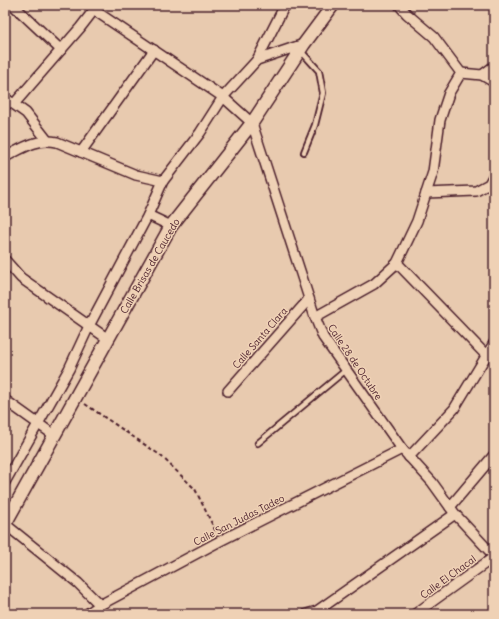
<svg xmlns="http://www.w3.org/2000/svg" width="499" height="619" font-family="Delius,sans-serif">
<style>
.lines{fill:none;stroke-linecap:round;stroke-linejoin:round}
.service-casing{stroke:#4a1f2b;stroke-width:8}
.minor-casing{stroke:#4a1f2b;stroke-width:12}
.tertiary-casing{stroke:#4a1f2b;stroke-width:15}
.path{stroke:#4a1f2b;stroke-width:2;stroke-dasharray:4 3;stroke-linecap:butt}
.service{stroke:#efd1b5;stroke-width:4.5}
.minor{stroke:#efd1b5;stroke-width:9}
.tertiary{stroke:#efd1b5;stroke-width:12}
.labels{text-anchor:middle;dominant-baseline:central;stroke-width:3;stroke-linejoin:round;paint-order:stroke}
.street-label{font-size:10px;fill:#4a1f2b;stroke:#efd1b5}
</style>
<rect width="100%" height="100%" fill="#e8caaf"/>
<filter id="ink" filterUnits="userSpaceOnUse"><feTurbulence type="fractalNoise" baseFrequency=".025" numOctaves="2"/><feDisplacementMap in="SourceGraphic" scale="8" xChannelSelector="R" yChannelSelector="G"/><feConvolveMatrix kernelMatrix="1 2 1 2 8 2 1 2 1" color-interpolation-filters="sRGB"/></filter>
<g filter="url(#ink)">
<g class="lines">
<defs>
<g id="service">
<polyline points="300,50 319,71 323,93 315,125 304,152"/>
<polyline points="258,443 346,370"/>
</g>
<g id="minor">
<polyline points="13,5 61,50"/>
<polyline points="94,10 223,97 252,123 315,317 323,337 402,449 432,482 455,514 494,556"/>
<polyline points="257,60 285,5"/>
<polyline points="461,73 482,75 494,82"/>
<polyline points="482,75 494,66"/>
<polyline points="5,98 26,113 47,140"/>
<polyline points="14,104 80,28 97,6"/>
<polyline points="81,152 154,50"/>
<path d="M5,157c18,-9 31,-19 52,-15l79,33 27,6"/>
<polyline points="426,193 476,191 489,184 494,175"/>
<polyline points="148,215 171,226"/>
<polyline points="5,260 21,278 108,339"/>
<polyline points="397,263 487,356"/>
<polyline points="315,317 374,284 397,263 417,221 433,172 440,120 449,93 461,73 434,37 407,14 399,5"/>
<polyline points="228,391 309,299"/>
<polyline points="5,400 54,435"/>
<polyline points="409,457 454,409 494,343"/>
<polyline points="5,482 69,369 89,326 148,215 163,181 200,133 223,97 257,60 304,44"/>
<polyline points="450,507 494,455"/>
<polyline points="5,524 78,583 100,605"/>
<polyline points="87,614 100,605 220,541 402,449"/>
<polyline points="307,614 317,611 455,514"/>
<polyline points="415,614 494,557"/>
</g>
<polyline id="tertiary" points="5,524 171,226 252,123 304,44 333,5"/>
</defs>
<use href="#service" class="service-casing"/>
<use href="#minor" class="minor-casing"/>
<use href="#tertiary" class="tertiary-casing"/>
<polyline class="path" points="85,404 160,455 195,489 216,532"/>
<use href="#service" class="service"/>
<use href="#minor" class="minor"/>
<use href="#tertiary" class="tertiary"/>
</g>
</g>
<g class="labels">
<g class="street-label">
<text transform="translate(150 266) rotate(-60)">Calle Brisas de Caucedo</text>
<text transform="translate(260 338) rotate(-49)">Calle Santa Clara</text>
<text transform="translate(355 362) rotate(56)">Calle 28 de Octubre</text>
<text transform="translate(239 520) rotate(-27)">Calle San Judas Tadeo</text>
<text transform="translate(448 577) rotate(-36)">Calle El Chacal</text>
</g>
</g>
<rect width="499" height="619" fill="none" stroke="#efd1b5" stroke-width="20"/>
<rect x="10" y="10" width="479" height="599" fill="none" stroke="#4a1f2b" stroke-width="1.5" filter="url(#ink)"/>
</svg>
